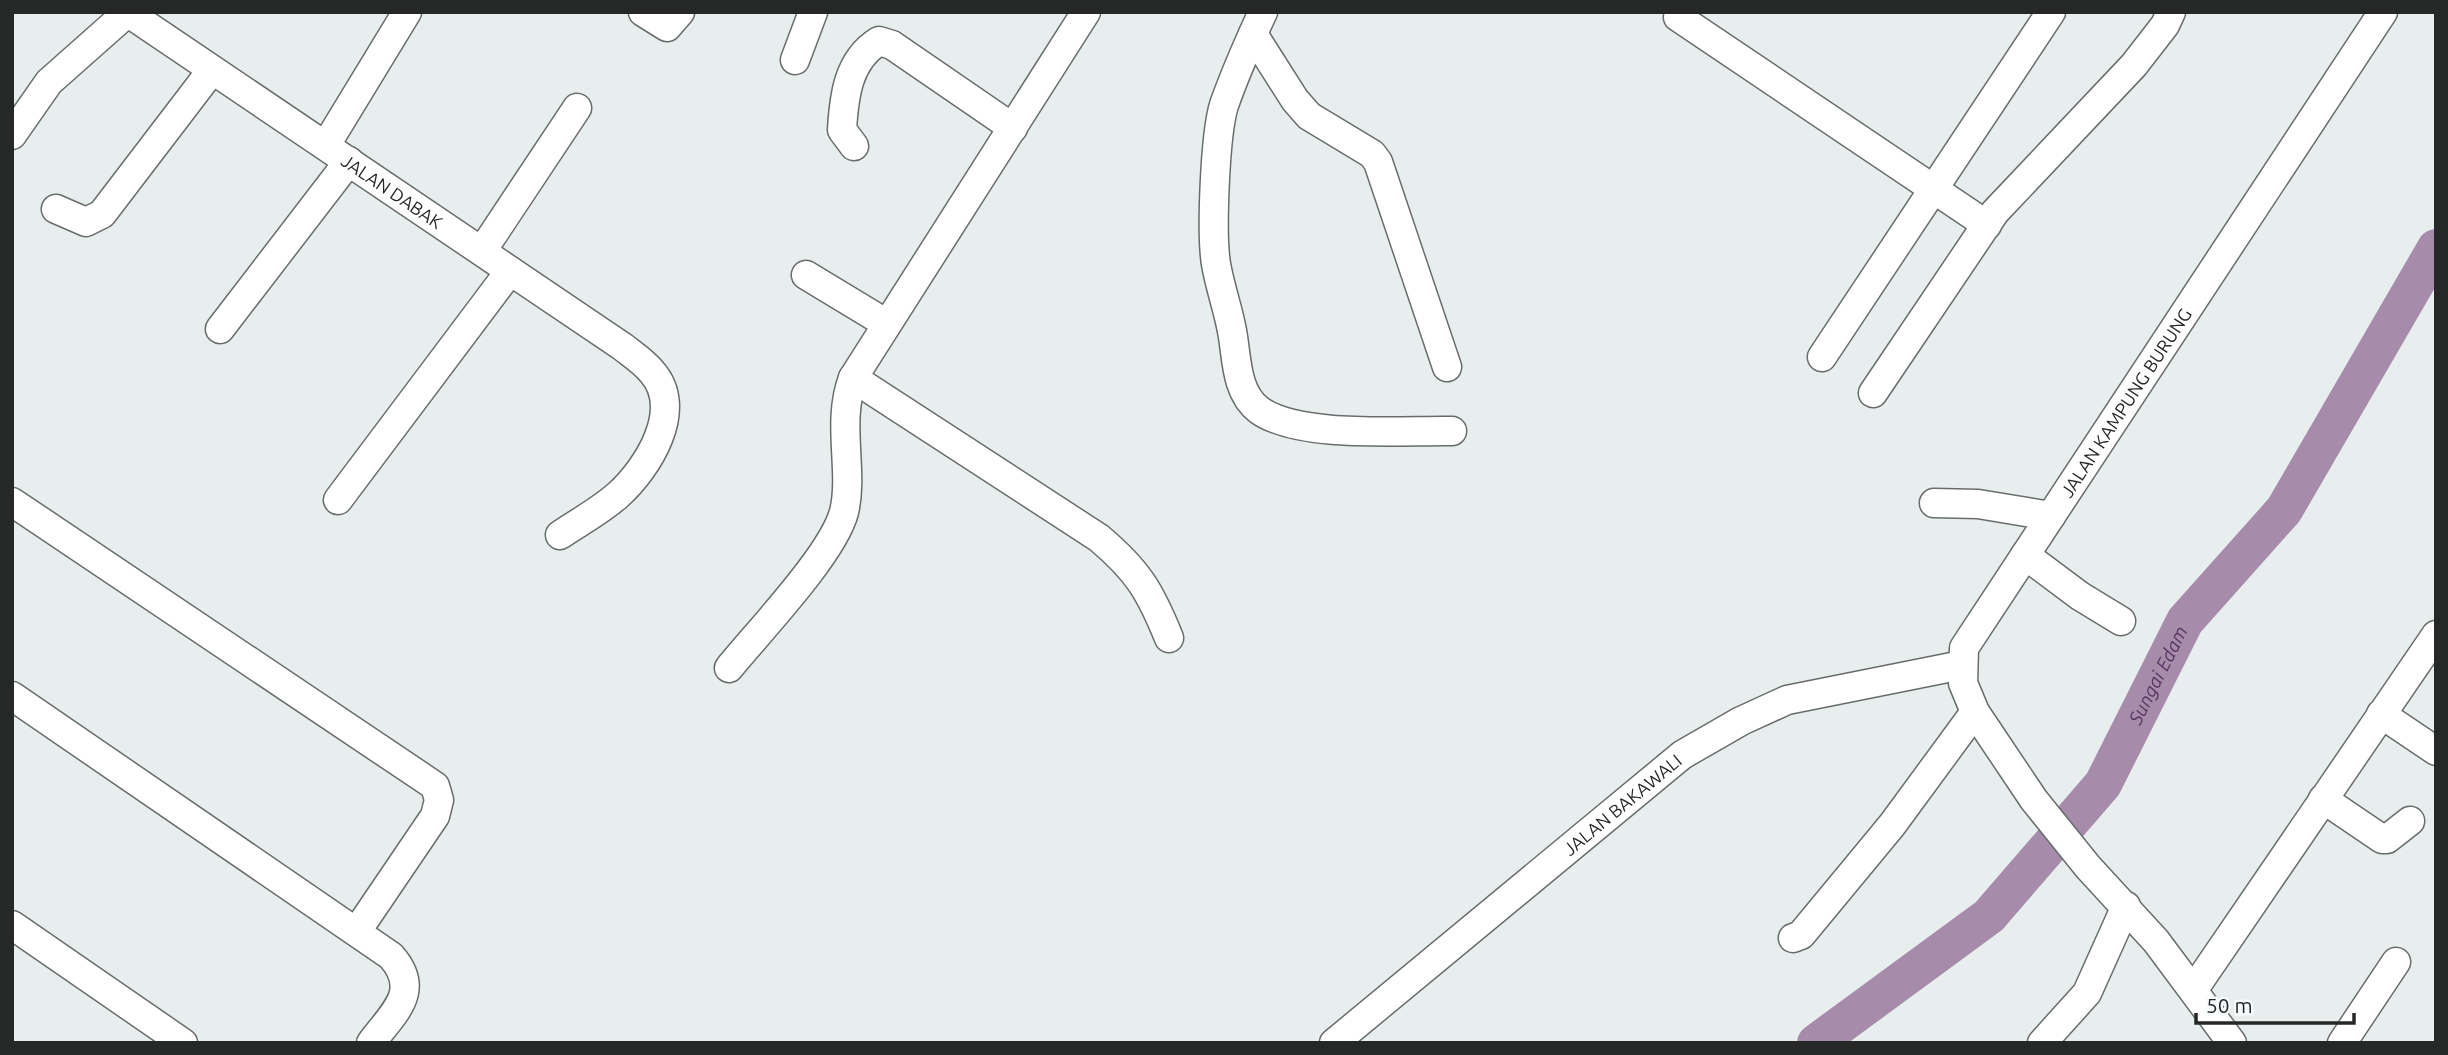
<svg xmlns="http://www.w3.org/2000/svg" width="2448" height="1055" font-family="Ubuntu,sans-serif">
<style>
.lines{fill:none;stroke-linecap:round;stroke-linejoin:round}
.river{stroke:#a68bab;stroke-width:38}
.minor-casing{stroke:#686d6c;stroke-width:31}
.minor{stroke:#fff;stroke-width:28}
.labels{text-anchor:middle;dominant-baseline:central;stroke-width:5;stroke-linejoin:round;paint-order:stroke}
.street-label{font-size:18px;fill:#262828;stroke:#f6fbfb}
.water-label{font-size:19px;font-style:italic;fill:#5a3461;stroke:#f6fbfb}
</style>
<rect width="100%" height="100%" fill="#e8eeed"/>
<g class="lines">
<path class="river" id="s1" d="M1816,1043l173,-127 114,-132 82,-163 99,-111 152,-262"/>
<defs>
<g id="minor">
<path id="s2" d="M127,12l496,335c10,8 21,15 29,25 33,37 -4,96 -34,123 -18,16 -39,27 -58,40"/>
<polyline points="643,12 667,27 680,12"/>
<path d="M1263,12c-14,30 -28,62 -39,93 -9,29 -13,128 -8,159 4,23 12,45 16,67 5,25 3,61 27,79 40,29 143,20 193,21"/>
<polyline points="1678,17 1987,225"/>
<polyline points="1253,34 1295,100 1309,116 1372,154 1378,162 1447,367"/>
<polyline points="795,60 813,12"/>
<polyline points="12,135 49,82 128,12"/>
<polyline points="326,145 407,12"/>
<path d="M854,146l-12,-16c2,-34 6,-70 37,-89l13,4 121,83"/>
<polyline points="56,209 86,222 102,214 212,70"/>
<polyline points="482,251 577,108"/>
<polyline points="806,275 887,324"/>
<polyline points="220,329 349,161"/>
<polyline points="1822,357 2051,12"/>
<path d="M853,378l246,160c39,33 51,53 70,100"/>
<polyline points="1873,393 1995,212 2134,65 2165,25 2171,12"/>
<polyline points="338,500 510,271"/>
<polyline points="12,502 435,786 439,800 435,816 357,931"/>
<polyline points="1934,503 1978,504 2051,516"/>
<polyline points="2025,555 2080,596 2121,621"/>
<path d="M729,668c30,-37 104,-114 115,-156 10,-41 -8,-90 9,-134l233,-366"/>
<path d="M12,696l379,260c31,35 3,56 -20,87"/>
<polyline points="2381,714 2436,751"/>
<polyline points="2323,799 2382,839 2387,839 2410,821"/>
<polyline points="12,925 183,1043"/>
<polyline points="1793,938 1801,935 1892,825 1975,712"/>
<polyline points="2194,989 2436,635"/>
<path id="s3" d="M1334,1043l348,-288 59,-34 46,-21 175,-35"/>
<polyline points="2042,1043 2087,993 2126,906"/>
<path id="s4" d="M2232,1043l-76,-102 -68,-74 -54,-67 -59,-88 -12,-29 1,-35 419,-636"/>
<polyline points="2342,1043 2396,962"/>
</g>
</defs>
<use href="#minor" class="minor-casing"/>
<use href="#minor" class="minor"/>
</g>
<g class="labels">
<g class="street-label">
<text stroke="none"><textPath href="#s2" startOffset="320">JALAN DABAK</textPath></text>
<text stroke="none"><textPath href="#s4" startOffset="780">JALAN KAMPUNG BURUNG</textPath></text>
<text stroke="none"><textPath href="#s3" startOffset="374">JALAN BAKAWALI</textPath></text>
</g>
<g class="water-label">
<text stroke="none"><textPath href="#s1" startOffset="511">Sungai Edam</textPath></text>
</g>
</g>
<rect width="2448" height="1055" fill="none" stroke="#262828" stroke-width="28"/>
<path d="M2196 1013v10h158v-10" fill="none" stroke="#262828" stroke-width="3.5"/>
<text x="2206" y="1013" font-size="21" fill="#262828" stroke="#f6fbfb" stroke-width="5" paint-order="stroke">50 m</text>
</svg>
